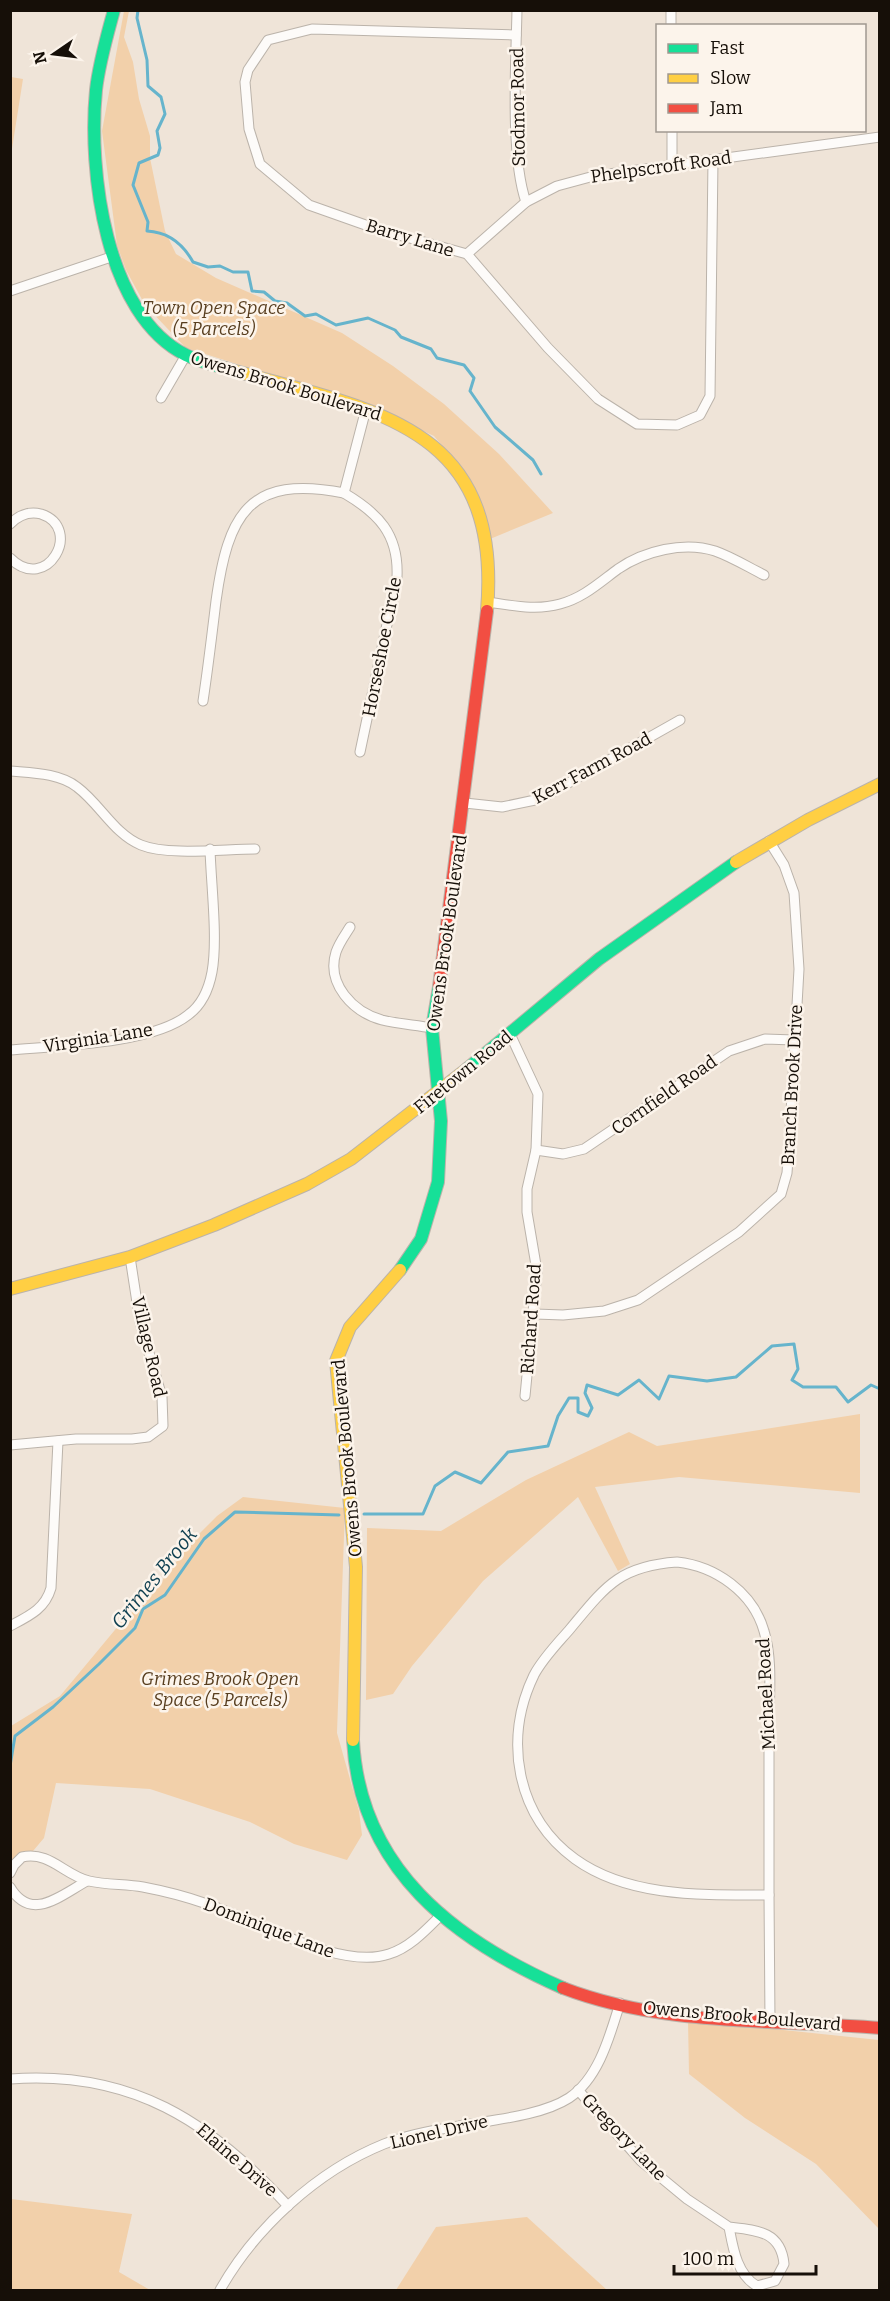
<svg xmlns="http://www.w3.org/2000/svg" width="890" height="2301" font-family="Bitter,serif">
<style>
.green{fill:#f2d0aa}
.lines{fill:none;stroke-linecap:round;stroke-linejoin:round}
.stream{stroke:#66b4cc;stroke-width:3}
.street-casing{stroke:#bbb3aa;stroke-width:11}
.fast-casing{stroke:#bbb3aa;stroke-width:14}
.slow-casing{stroke:#bbb3aa;stroke-width:14}
.jam-casing{stroke:#bbb3aa;stroke-width:14}
.street{stroke:#fdfbf9;stroke-width:9}
.fast{stroke:#16e098;stroke-width:12}
.slow{stroke:#ffcf43;stroke-width:12}
.jam{stroke:#f24e42;stroke-width:12}
.labels{text-anchor:middle;dominant-baseline:central;stroke-width:5;stroke-linejoin:round;paint-order:stroke}
.street-label{font-size:18px;fill:#160f08;stroke:#fcf4eb}
.park-label{font-size:18px;font-style:italic;fill:#583e1f;stroke:#fcf4eb}
.water-label{font-size:20px;font-style:italic;fill:#0e3f50;stroke:#fcf4eb}
</style>
<rect width="100%" height="100%" fill="#efe4d8"/>
<g class="green">
<polygon points="124,11 129,11 124,37 133,62 139,99 150,136 150,158 165,231 176,254 216,278 342,333 393,366 444,404 499,454 553,513 490,539 472,482 434,436 370,406 186,348 145,305 126,270 117,245 102,131"/>
<polygon points="11,77 23,79 11,155 10,77"/>
<polygon points="860,1414 860,1493 679,1477 595,1487 630,1564 618,1571 578,1497 483,1581 412,1666 393,1694 366,1700 367,1528 441,1531 526,1480 629,1432 657,1446"/>
<polygon points="243,1497 345,1508 337,1733 359,1811 362,1835 347,1860 294,1844 250,1822 150,1789 56,1783 44,1838 11,1877 11,1726 60,1696 119,1625 154,1591 193,1540 217,1516"/>
<polygon points="688,2020 879,2040 879,2229 816,2164 745,2118 689,2074"/>
<polygon points="11,2199 132,2214 119,2272 150,2290 11,2290"/>
<polygon points="527,2217 607,2290 396,2290 436,2227"/>
</g>
<g class="lines">
<g class="stream">
<path d="M138,10l-1,8 10,42 1,26 13,11 4,17 -8,17 3,17 -2,7 -19,8 -6,22 15,37 -1,9c21,1 36,13 46,31l15,5 12,-1 13,6h15l4,19 12,1 11,9 12,2 18,13 11,-2 20,11 32,-7 27,12 6,7 30,12 6,9 27,7 10,13 -4,13 25,36 38,33 8,14"/>
<polyline points="364,1514 423,1514 435,1486 455,1472 481,1483 508,1452 548,1446 558,1416 569,1398 578,1398 578,1412 588,1416 592,1408 585,1393 587,1385 618,1395 639,1380 659,1399 669,1376 707,1381 736,1377 772,1346 794,1344 798,1369 792,1380 803,1387 836,1387 848,1402 871,1385 880,1389"/>
<polyline points="10,1766 15,1736 53,1707 99,1664 135,1628 143,1609 165,1595 204,1539 235,1512 339,1515"/>
</g>
<defs>
<g id="street">
<path d="M517,10c-1,51 -7,147 9,192"/>
<polyline points="671,26 671,10"/>
<polyline points="516,35 312,29 268,40 248,70 245,82 249,129 260,164 309,205 374,228 467,254 548,348 598,399 637,424 677,425 700,415 710,396 713,160"/>
<polyline points="672,130 672,164"/>
<polyline points="467,254 526,202 557,186 594,176 880,137"/>
<polyline points="10,291 114,256"/>
<polyline points="161,398 186,355"/>
<path d="M344,493c34,20 55,41 53,84l-37,175"/>
<path d="M10,524c9,-9 19,-13 31,-10 43,14 6,81 -31,44"/>
<path d="M487,602c24,3 48,9 73,2 23,-6 39,-21 58,-35 26,-18 66,-28 97,-18 17,6 33,16 49,24"/>
<path d="M203,701c5,-33 9,-67 13,-100 12,-86 32,-127 128,-108l22,-84"/>
<path d="M10,771c22,2 49,2 67,16 23,17 37,47 64,58 27,11 83,4 114,4"/>
<polyline points="465,803 502,807 540,799 680,720"/>
<path d="M350,927c-5,8 -11,16 -14,25 -10,32 17,60 46,68 16,4 34,5 50,8"/>
<polyline points="510,1034 538,1094 536,1150 527,1189 527,1212 537,1271 525,1396"/>
<path d="M10,1050c47,-4 142,-6 178,-35 14,-10 21,-27 24,-43 6,-33 -1,-88 -2,-123"/>
<polyline points="536,1150 563,1154 584,1149 729,1051 765,1039 794,1040"/>
<polyline points="535,1314 563,1315 604,1311 638,1300 739,1232 781,1194 787,1173 790,1131 799,969 794,893 784,865 769,841"/>
<polyline points="10,1445 76,1439 132,1439 148,1437 163,1426 162,1397 140,1322 130,1257"/>
<path d="M677,1562c38,4 76,30 87,69 9,29 5,65 5,95 0,57 0,113 0,169 -64,0 -140,3 -194,-36 -59,-43 -72,-120 -41,-184 9,-17 24,-32 36,-46 35,-42 49,-63 107,-67z"/>
<path d="M10,1626c19,-10 35,-17 41,-38l7,-147"/>
<path d="M10,1873l4,-8 8,-8c28,-6 42,18 67,24 17,4 36,3 54,6 21,4 41,9 61,16 51,16 135,68 185,51 20,-6 36,-23 51,-38"/>
<path d="M10,1887c21,36 51,8 77,-6"/>
<polyline points="769,1895 770,2022"/>
<path d="M10,2079c121,-9 200,42 278,127"/>
<path d="M578,2090l63,71 46,38 42,28c4,21 8,48 28,59l18,-5 9,-17c-3,-33 -28,-34 -55,-37"/>
<path d="M220,2290c35,-62 97,-119 164,-146 23,-9 50,-14 75,-18 32,-6 82,-10 110,-28 30,-20 41,-63 51,-95"/>
</g>
<g id="fast">
<path d="M114,10c-7,26 -15,53 -18,80 -8,80 9,225 90,265 12,6 27,10 39,13"/>
<polyline points="467,1069 599,959 736,862"/>
<polyline points="400,1270 421,1239 438,1182 441,1121 432,1028 439,987"/>
<path d="M353,1740c7,129 101,200 210,248"/>
</g>
<g id="slow">
<path d="M225,368c144,42 278,53 262,243"/>
<polyline points="736,862 808,820 880,784"/>
<polyline points="10,1289 130,1257 214,1225 307,1184 351,1159 467,1069"/>
<polyline points="353,1740 356,1567 336,1361 350,1327 400,1270"/>
</g>
<g id="jam">
<polyline points="439,987 487,611"/>
<path d="M563,1988c101,39 212,31 317,40"/>
</g>
</defs>
<use href="#street" class="street-casing"/>
<use href="#fast" class="fast-casing"/>
<use href="#slow" class="slow-casing"/>
<use href="#jam" class="jam-casing"/>
<use href="#street" class="street"/>
<use href="#fast" class="fast"/>
<use href="#slow" class="slow"/>
<use href="#jam" class="jam"/>
</g>
<g class="labels">
<g class="street-label">
<text transform="translate(518 107) rotate(-91)">Stodmor Road</text>
<text transform="translate(661 167) rotate(-8)">Phelpscroft Road</text>
<text transform="translate(410 238) rotate(17)">Barry Lane</text>
<text transform="translate(286 386) rotate(17)">Owens Brook Boulevard</text>
<text transform="translate(382 647) rotate(-79)">Horseshoe Circle</text>
<text transform="translate(592 768) rotate(-28)">Kerr Farm Road</text>
<text transform="translate(447 933) rotate(-82)">Owens Brook Boulevard</text>
<text transform="translate(98 1038) rotate(-9)">Virginia Lane</text>
<text transform="translate(463 1072) rotate(-39)">Firetown Road</text>
<text transform="translate(792 1085) rotate(-87)">Branch Brook Drive</text>
<text transform="translate(664 1095) rotate(-35)">Cornfield Road</text>
<text transform="translate(531 1319) rotate(-86)">Richard Road</text>
<text transform="translate(149 1347) rotate(77)">Village Road</text>
<text transform="translate(347 1458) rotate(-95)">Owens Brook Boulevard</text>
<text transform="translate(766 1694) rotate(-93)">Michael Road</text>
<text transform="translate(269 1928) rotate(21)">Dominique Lane</text>
<text transform="translate(742 2016) rotate(5)">Owens Brook Boulevard</text>
<text transform="translate(439 2132) rotate(-13)">Lionel Drive</text>
<text transform="translate(624 2137) rotate(46)">Gregory Lane</text>
<text transform="translate(237 2160) rotate(41)">Elaine Drive</text>
</g>
<g class="park-label">
<text x="214" y="308">Town Open Space<tspan x="214" dy="21">(5 Parcels)</tspan></text>
<text x="220" y="1679">Grimes Brook Open<tspan x="220" dy="21">Space (5 Parcels)</tspan></text>
</g>
<g class="water-label">
<text transform="translate(154 1578) rotate(-51)">Grimes Brook</text>
</g>
</g>
<rect width="890" height="2301" fill="none" stroke="#160f08" stroke-width="24"/>
<rect x="656" y="24" width="210" height="108" fill="#fcf4eb" stroke="#a09890" stroke-width="1.5"/>
<rect x="668" y="44" width="30" height="9" fill="#16e098" stroke="#a09890" stroke-width="1.5"/>
<text x="710" y="54" font-size="18" fill="#160f08">Fast</text>
<rect x="668" y="74" width="30" height="9" fill="#ffcf43" stroke="#a09890" stroke-width="1.5"/>
<text x="710" y="84" font-size="18" fill="#160f08">Slow</text>
<rect x="668" y="104" width="30" height="9" fill="#f24e42" stroke="#a09890" stroke-width="1.5"/>
<text x="710" y="114" font-size="18" fill="#160f08">Jam</text>
<g transform="translate(54 54) rotate(256)" stroke="#fcf4eb" stroke-width="4.5" paint-order="stroke">
<path d="M0-4.5L10 22L0 15L-10 22Z" fill="#160f08"/>
<text y="-9" font-size="16" font-weight="bold" text-anchor="middle" fill="#160f08">N</text>
</g>
<path d="M674 2265v9h142v-9" fill="none" stroke="#160f08" stroke-width="3"/>
<text x="683" y="2265" font-size="18" fill="#160f08" stroke="#fcf4eb" stroke-width="4.5" paint-order="stroke">100 m</text>
</svg>
